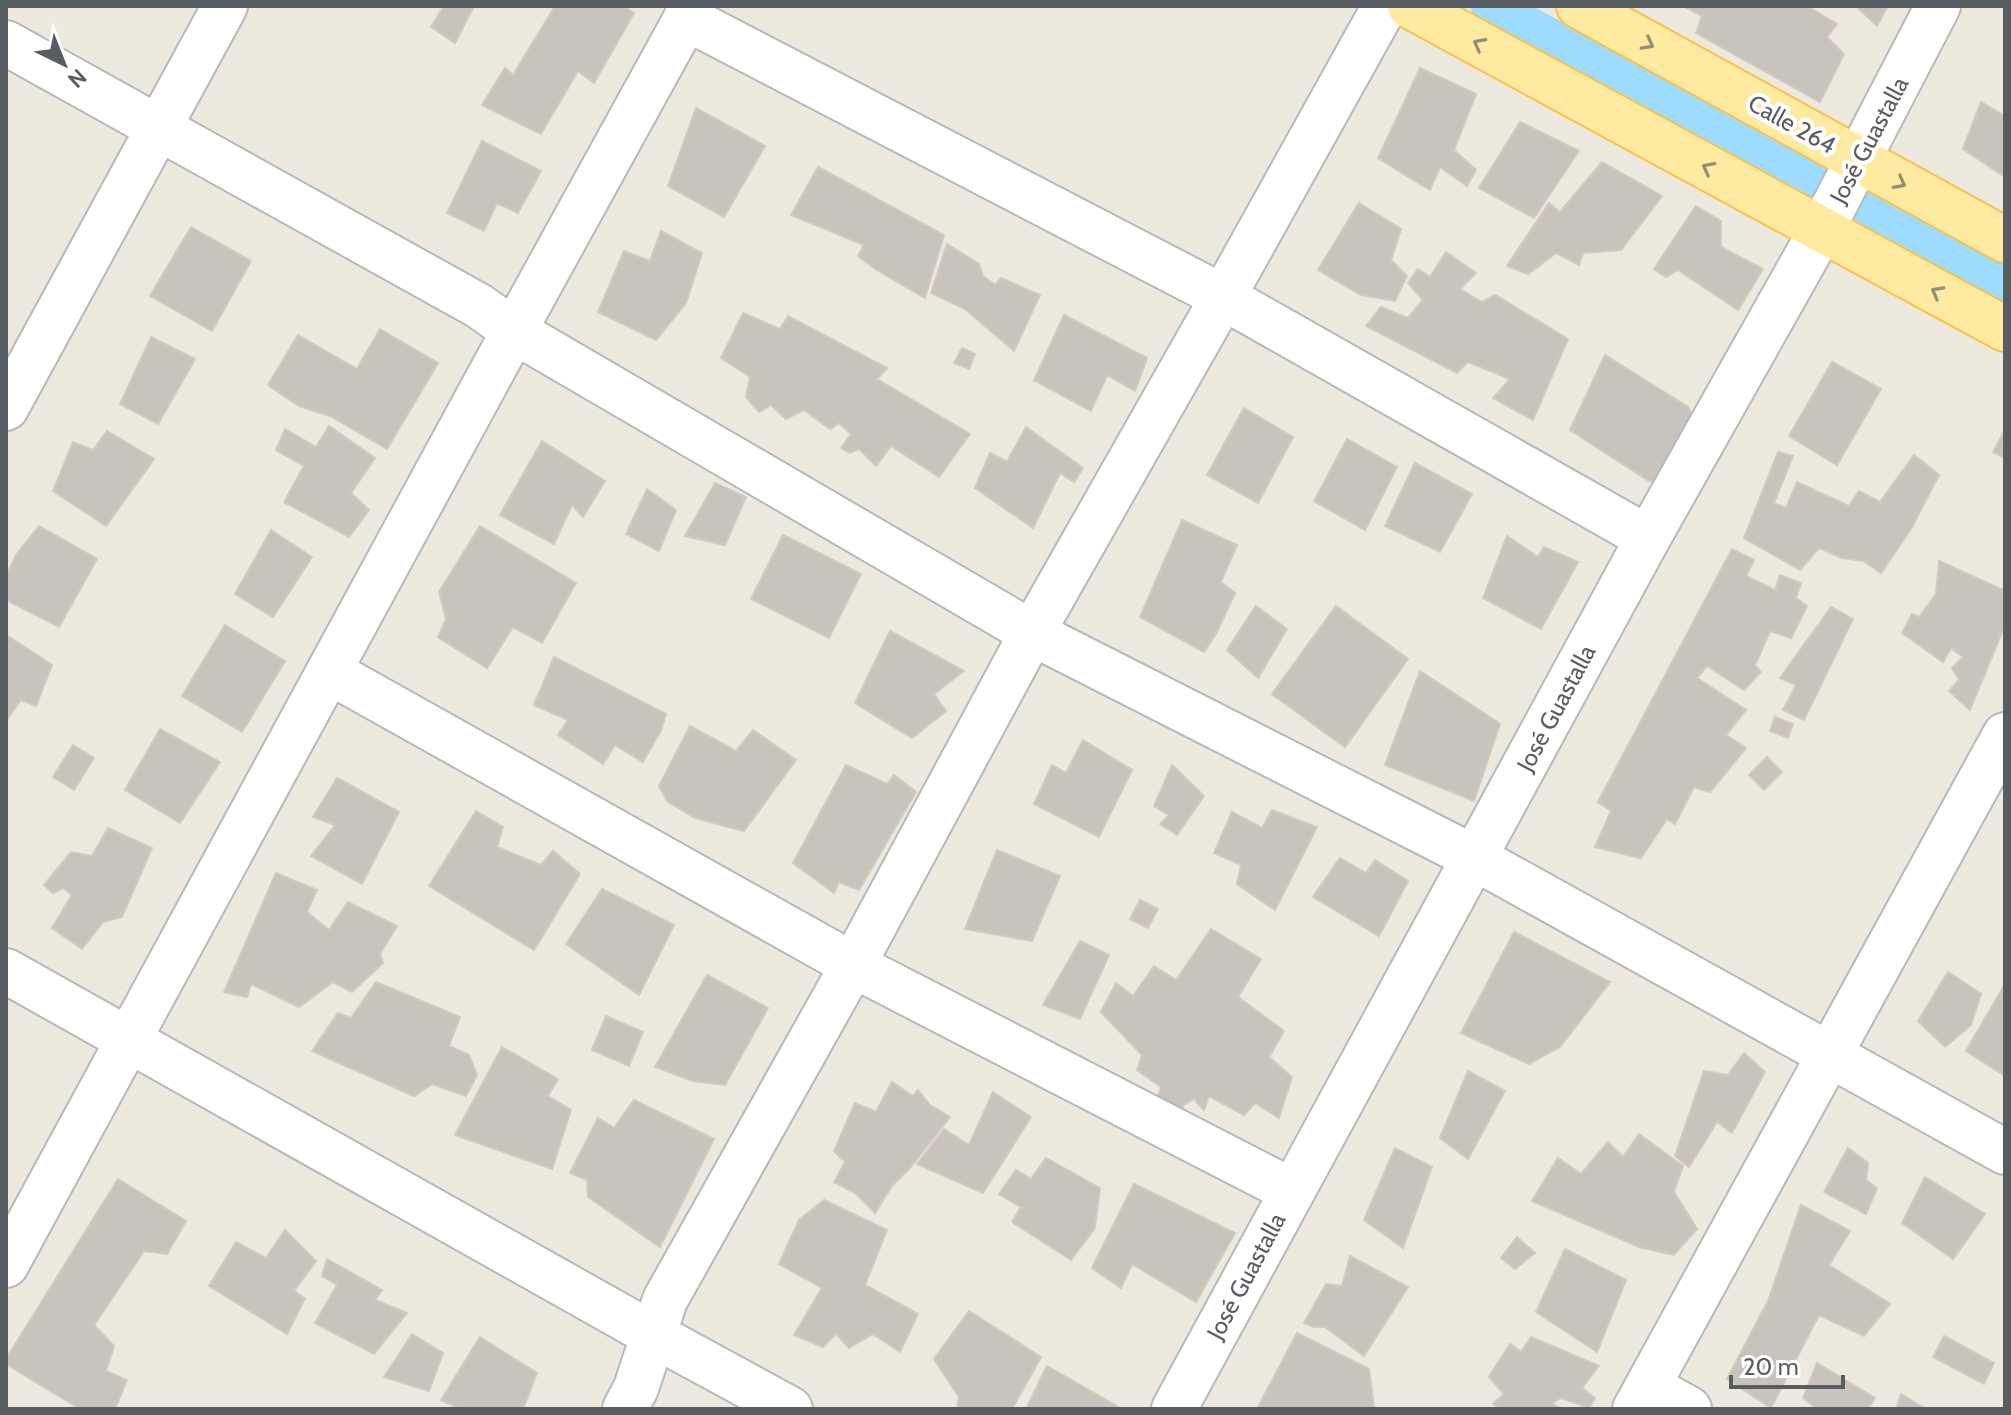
<svg xmlns="http://www.w3.org/2000/svg" width="2011" height="1415" font-family="Cabin,sans-serif">
<style>
.lines{fill:none;stroke-linecap:round;stroke-linejoin:round}
.canal{stroke:#9ddbff;stroke-width:40}
.building{fill:#c8c3bc;stroke:#d2cabd;stroke-width:2}
.minor-casing{stroke:#b5b9be;stroke-width:48}
.major-casing{stroke:#ffbf46;stroke-width:48}
.minor{stroke:#fff;stroke-width:44}
.major{stroke:#ffeaa2;stroke-width:44}
.oneway{stroke:#928e78}
.labels{text-anchor:middle;dominant-baseline:central;stroke-width:8;stroke-linejoin:round;paint-order:stroke}
.street-label{font-size:24px;fill:#585d62;stroke:#fff}
</style>
<rect width="100%" height="100%" fill="#ede9df"/>
<g class="lines">
<g class="canal">
<polyline points="1491,6 1810,182"/>
<polyline points="1866,210 2005,285"/>
</g>
</g>
<g class="building">
<polygon points="444,6 474,6 455,43 431,27"/>
<polygon points="555,6 623,6 634,13 594,83 578,71 541,134 482,105 505,68 513,75"/>
<polygon points="1683,6 1807,6 1837,24 1827,37 1844,54 1820,102 1696,33 1702,16"/>
<polygon points="1856,6 1888,6 1877,26"/>
<polygon points="1420,68 1476,94 1454,150 1476,170 1467,186 1440,167 1430,190 1378,158"/>
<polygon points="1981,102 2005,116 2005,177 1963,149"/>
<polygon points="696,108 765,146 724,217 668,186"/>
<polygon points="1520,122 1579,151 1534,218 1479,188"/>
<polygon points="482,141 541,171 518,213 497,203 484,231 447,213"/>
<polygon points="1602,162 1662,196 1621,250 1583,253 1579,265 1556,253 1528,274 1507,266 1549,203 1560,212"/>
<polygon points="818,167 944,235 925,298 875,269 858,256 864,245 791,215"/>
<polygon points="1359,203 1401,229 1391,260 1407,276 1395,301 1361,295 1318,270"/>
<polygon points="1696,206 1721,221 1721,247 1763,269 1738,310 1678,270 1666,277 1654,269"/>
<polygon points="191,227 251,261 212,331 150,296"/>
<polygon points="661,231 702,253 686,303 656,340 598,312 624,251 650,261"/>
<polygon points="947,244 979,264 983,276 995,285 1001,278 1040,295 1014,351 965,309 931,293"/>
<polygon points="1446,252 1476,273 1460,289 1482,302 1495,295 1568,339 1533,420 1493,398 1510,379 1468,362 1457,373 1366,326 1381,307 1408,318 1423,300 1408,283 1418,269 1430,277"/>
<polygon points="743,313 780,329 788,316 887,368 877,379 970,434 939,477 891,446 876,466 859,449 850,453 841,448 851,434 839,423 830,429 804,410 786,419 771,405 759,412 746,397 750,377 721,358"/>
<polygon points="1064,315 1147,358 1135,391 1107,375 1091,411 1034,380"/>
<polygon points="380,329 438,363 387,449 330,416 299,406 268,385 298,335 357,369"/>
<polygon points="151,337 195,359 158,424 120,404"/>
<polygon points="962,348 975,354 969,369 954,363"/>
<polygon points="1605,355 1688,407 1697,424 1666,481 1649,481 1570,430"/>
<polygon points="1832,362 1881,389 1837,465 1789,436"/>
<polygon points="1244,408 1293,437 1258,503 1207,475"/>
<polygon points="329,426 375,458 351,493 369,510 349,537 284,502 304,466 276,450 285,429 316,447"/>
<polygon points="1026,427 1083,468 1074,482 1060,473 1033,528 975,488 990,453 1007,462"/>
<polygon points="2005,430 2005,458 1993,452"/>
<polygon points="107,431 154,459 106,526 53,491 73,442 93,450"/>
<polygon points="1347,439 1397,467 1365,530 1314,501"/>
<polygon points="542,441 605,481 583,517 572,505 554,544 500,515"/>
<polygon points="1778,452 1793,456 1774,503 1786,508 1797,482 1849,506 1859,491 1880,502 1914,455 1939,475 1911,529 1881,573 1864,561 1842,558 1819,548 1800,570 1744,538"/>
<polygon points="1415,463 1472,494 1440,552 1385,526"/>
<polygon points="715,483 746,497 725,545 685,536"/>
<polygon points="647,489 676,510 659,551 626,534"/>
<polygon points="1182,520 1237,545 1221,582 1235,593 1217,632 1204,652 1140,617"/>
<polygon points="39,526 97,559 59,627 6,600 6,577 16,555"/>
<polygon points="480,526 576,583 542,643 513,627 487,668 438,637 446,619 439,592"/>
<polygon points="271,530 312,557 273,617 235,594"/>
<polygon points="783,535 861,574 829,638 751,599"/>
<polygon points="1507,536 1538,557 1544,547 1578,562 1541,629 1483,598"/>
<polygon points="1732,549 1754,560 1746,576 1775,590 1780,575 1801,583 1796,598 1807,606 1791,638 1770,631 1755,665 1761,672 1744,690 1707,666 1697,678 1746,710 1726,735 1746,748 1710,792 1694,787 1675,824 1667,819 1641,858 1595,847 1611,811 1598,802"/>
<polygon points="1939,561 2005,591 2005,625 1970,710 1949,691 1959,680 1952,668 1963,657 1951,648 1943,662 1902,633 1912,614 1919,617 1936,594"/>
<polygon points="1256,606 1287,629 1258,678 1227,650"/>
<polygon points="1336,606 1408,659 1345,747 1272,694"/>
<polygon points="1831,607 1853,619 1804,720 1783,710 1796,685 1780,678"/>
<polygon points="225,625 285,661 242,732 182,696"/>
<polygon points="890,631 964,671 934,694 946,711 912,738 855,703"/>
<polygon points="6,635 52,665 36,706 21,700 6,721"/>
<polygon points="554,657 666,714 661,730 643,762 615,745 603,764 558,735 568,720 534,705"/>
<polygon points="1420,671 1500,724 1474,801 1385,765"/>
<polygon points="1775,717 1793,724 1788,738 1770,731"/>
<polygon points="690,726 736,751 753,730 796,760 744,831 695,818 667,801 659,786"/>
<polygon points="160,729 220,762 180,823 125,790"/>
<polygon points="1083,740 1132,770 1099,837 1034,804 1052,765 1066,773"/>
<polygon points="73,745 94,758 74,790 53,777"/>
<polygon points="1767,757 1782,772 1764,790 1749,775"/>
<polygon points="846,765 887,784 894,775 916,792 859,890 839,882 834,893 793,863"/>
<polygon points="1172,765 1204,796 1177,835 1160,824 1169,815 1154,806"/>
<polygon points="337,778 399,812 362,884 311,856 335,825 313,817"/>
<polygon points="1272,810 1317,827 1275,910 1237,884 1241,865 1214,853 1232,812 1262,828"/>
<polygon points="476,811 503,827 497,847 541,865 553,851 580,874 534,950 429,886"/>
<polygon points="108,828 152,848 122,917 103,922 82,949 52,928 72,895 63,888 53,893 44,885 71,852 92,856"/>
<polygon points="997,850 1060,876 1032,941 965,929"/>
<polygon points="1340,858 1366,873 1375,860 1408,881 1379,936 1313,897"/>
<polygon points="276,873 317,890 307,912 329,930 348,902 397,926 380,954 383,963 352,992 333,982 299,1007 251,984 247,997 224,992"/>
<polygon points="602,889 674,925 639,995 566,944"/>
<polygon points="1140,900 1158,909 1148,928 1130,919"/>
<polygon points="1211,929 1261,959 1238,997 1284,1031 1269,1057 1292,1077 1279,1118 1255,1103 1244,1115 1209,1096 1204,1110 1194,1099 1182,1106 1188,1119 1154,1108 1161,1087 1137,1070 1142,1055 1101,1012 1116,983 1133,996 1154,966 1176,980"/>
<polygon points="1514,932 1610,982 1560,1047 1529,1064 1461,1033"/>
<polygon points="1080,941 1109,955 1080,1019 1043,1005"/>
<polygon points="1948,972 1981,994 1971,1025 1945,1047 1918,1021"/>
<polygon points="707,975 768,1008 725,1085 693,1081 655,1067"/>
<polygon points="376,982 460,1017 449,1046 469,1055 477,1075 466,1096 432,1084 414,1096 312,1051 338,1013 351,1018"/>
<polygon points="2005,984 2005,1076 1966,1051"/>
<polygon points="606,1016 643,1032 629,1066 592,1050"/>
<polygon points="502,1047 558,1079 548,1096 571,1110 552,1169 455,1135"/>
<polygon points="1744,1053 1765,1072 1732,1133 1717,1122 1689,1167 1675,1156 1704,1071 1728,1075"/>
<polygon points="1468,1071 1505,1091 1468,1159 1440,1138"/>
<polygon points="892,1082 913,1096 918,1090 930,1105 950,1117 910,1168 892,1186 875,1213 855,1193 834,1182 845,1162 834,1151 855,1103 876,1112"/>
<polygon points="993,1092 1031,1117 983,1193 917,1164 944,1129 969,1145"/>
<polygon points="634,1100 714,1139 660,1247 588,1197 587,1180 570,1173 598,1118 614,1128"/>
<polygon points="1639,1134 1683,1166 1674,1192 1697,1229 1674,1255 1639,1247 1532,1201 1558,1158 1581,1174 1608,1142 1623,1157"/>
<polygon points="1395,1148 1432,1167 1403,1248 1364,1220"/>
<polygon points="1848,1148 1868,1163 1866,1180 1877,1188 1866,1214 1824,1192"/>
<polygon points="1046,1158 1100,1188 1095,1228 1071,1260 1012,1222 1021,1207 999,1194 1016,1170 1031,1179"/>
<polygon points="1925,1177 1985,1214 1953,1259 1902,1223"/>
<polygon points="118,1179 186,1221 167,1254 144,1251 94,1325 114,1346 106,1371 127,1380 115,1409 80,1409 6,1364 6,1359"/>
<polygon points="1134,1184 1235,1233 1196,1302 1132,1264 1121,1288 1092,1268"/>
<polygon points="824,1200 887,1230 865,1285 918,1314 900,1352 873,1334 849,1348 836,1334 823,1347 794,1335 822,1288 779,1264 799,1220"/>
<polygon points="1801,1205 1850,1231 1829,1265 1890,1304 1864,1336 1819,1315 1771,1408 1727,1379 1768,1301"/>
<polygon points="285,1230 316,1261 294,1291 305,1298 287,1334 209,1286 236,1242 266,1258"/>
<polygon points="1517,1237 1535,1253 1515,1269 1501,1258"/>
<polygon points="1565,1249 1626,1280 1597,1352 1536,1312"/>
<polygon points="1350,1256 1408,1287 1364,1356 1325,1327 1314,1327 1304,1323 1326,1284 1342,1286"/>
<polygon points="327,1259 382,1290 375,1300 407,1313 374,1354 315,1323 337,1285 322,1276"/>
<polygon points="969,1311 1041,1357 1012,1409 957,1409 959,1397 934,1359"/>
<polygon points="1297,1333 1369,1369 1374,1407 1371,1409 1257,1409"/>
<polygon points="412,1334 443,1353 429,1391 384,1377"/>
<polygon points="1944,1336 1994,1363 1984,1384 1933,1357"/>
<polygon points="480,1337 537,1373 523,1409 461,1409 441,1400"/>
<polygon points="1531,1337 1599,1366 1582,1388 1595,1398 1589,1408 1561,1398 1552,1403 1561,1409 1500,1409 1493,1404 1504,1394 1489,1377 1510,1344 1521,1352"/>
<polygon points="1817,1363 1875,1398 1868,1409 1817,1409 1803,1398"/>
<polygon points="1047,1366 1122,1409 1026,1409"/>
<polygon points="1901,1394 1926,1409 1896,1409"/>
</g>
<g class="lines">
<defs>
<g id="minor">
<polyline points="686,18 1223,297 1648,538"/>
<polyline points="6,43 479,306 514,331 1032,633 1475,858 2005,1152"/>
<polyline points="6,408 225,6"/>
<polyline points="330,672 853,965 1292,1191"/>
<polyline points="6,971 652,1334 790,1409"/>
<polyline points="6,1265 514,331 693,6"/>
<polyline points="1648,1386 1689,1409"/>
<polyline points="625,1409 636,1388 665,1300 853,965 1032,633 1223,297 1385,6"/>
<polyline points="1174,1409 1648,538 1822,229 1938,6"/>
<polyline points="1635,1409 2005,735"/>
</g>
<g id="major">
<polyline points="1410,6 2005,329"/>
<polyline points="1579,6 2005,240"/>
</g>
</defs>
<use href="#minor" class="minor-casing"/>
<use href="#major" class="major-casing"/>
<use href="#minor" class="minor"/>
<use href="#major" class="major"/>
</g>
<defs><path id="oneway-chevron" d="M-2-3.5L2.5 0L-2 3.5" fill="none" stroke-width="1.6" stroke-linecap="round" stroke-linejoin="round" transform="scale(2)"/></defs>
<g class="oneway">
<use href="#oneway-chevron" transform="translate(1479 44) rotate(-152)"/>
<use href="#oneway-chevron" transform="translate(1648 44) rotate(29)"/>
<use href="#oneway-chevron" transform="translate(1708 168) rotate(-152)"/>
<use href="#oneway-chevron" transform="translate(1900 183) rotate(28)"/>
<use href="#oneway-chevron" transform="translate(1937 292) rotate(-151)"/>
</g>
<g class="labels">
<g class="street-label">
<text transform="translate(1792 124) rotate(29)">Calle 264</text>
<text transform="translate(1869 140) rotate(-62)">José Guastalla</text>
<text transform="translate(1556 708) rotate(-62)">José Guastalla</text>
<text transform="translate(1246 1276) rotate(-62)">José Guastalla</text>
</g>
</g>
<rect width="2011" height="1415" fill="none" stroke="#585d62" stroke-width="16"/>
<g transform="translate(64 64) rotate(137)" stroke="#ffffff" stroke-width="6" paint-order="stroke">
<path d="M0-6L14 30L0 20L-14 30Z" fill="#585d62"/>
<text y="-12" font-size="22" font-weight="bold" text-anchor="middle" fill="#585d62">N</text>
</g>
<path d="M1731 1375v12h112v-12" fill="none" stroke="#585d62" stroke-width="4"/>
<text x="1743" y="1375" font-size="24" fill="#585d62" stroke="#ffffff" stroke-width="6" paint-order="stroke">20 m</text>
</svg>
